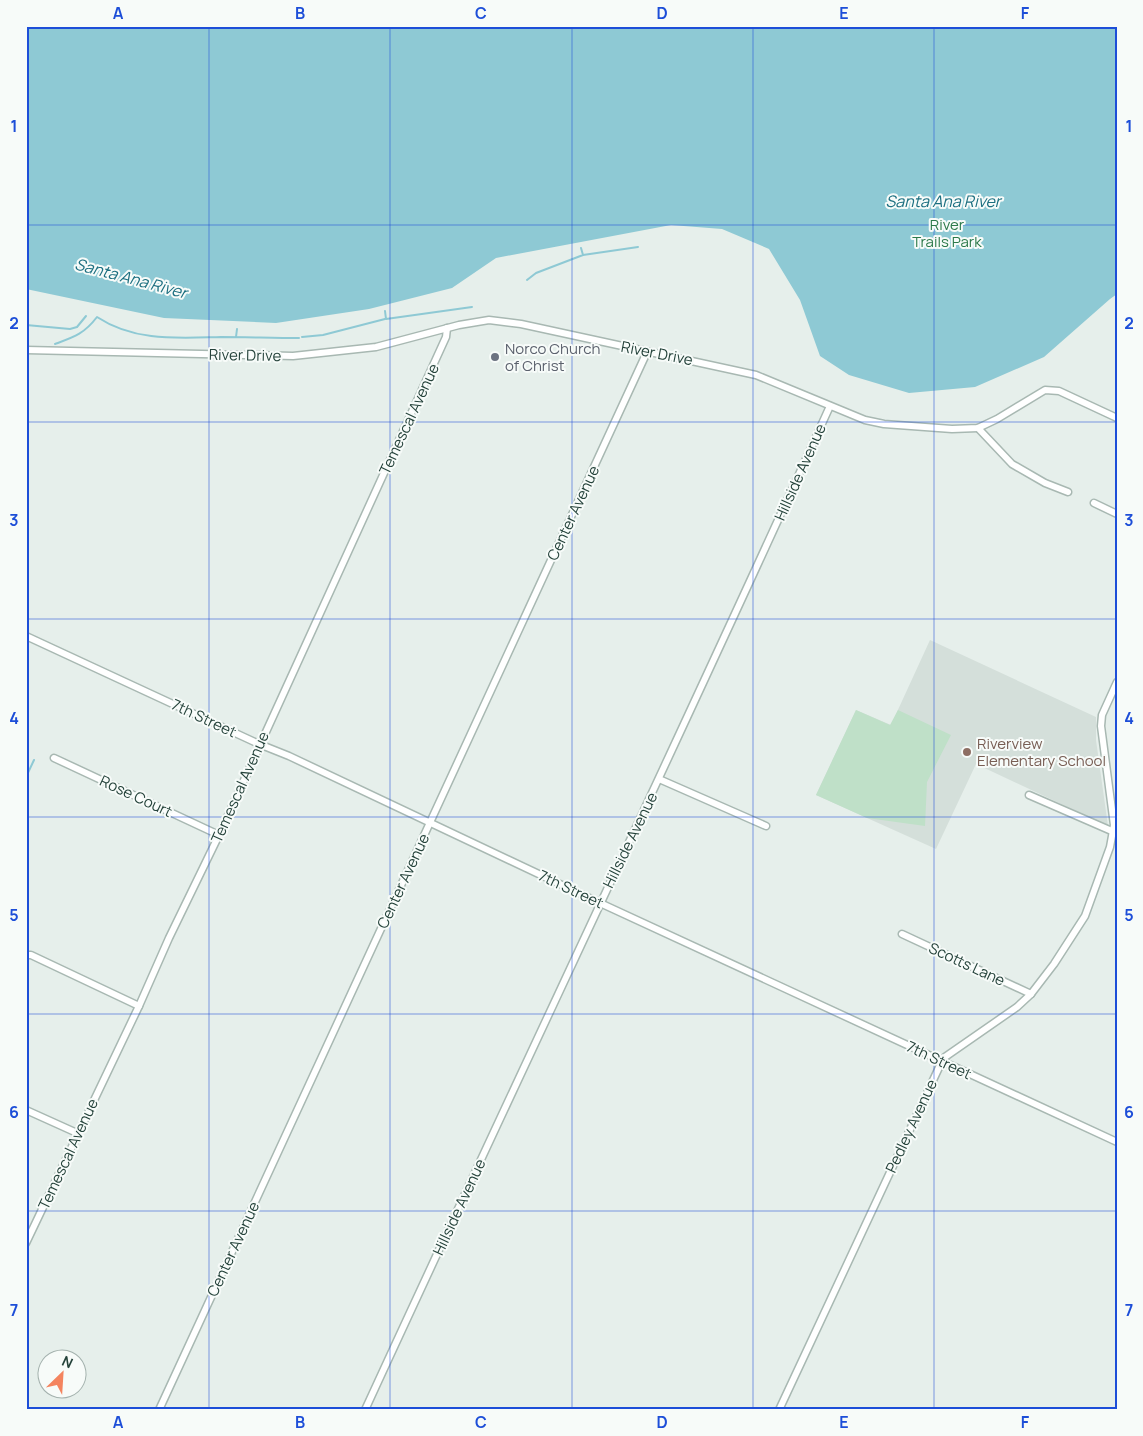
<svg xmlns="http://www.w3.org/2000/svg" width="1143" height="1436" font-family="Manrope,sans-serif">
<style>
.built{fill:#d4dfda}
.green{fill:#bfe0c8}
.water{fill:#8ec9d4}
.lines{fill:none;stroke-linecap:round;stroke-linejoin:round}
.stream{stroke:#8ec9d4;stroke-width:2}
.street-casing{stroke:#a8b8b2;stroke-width:9}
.street{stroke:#fff;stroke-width:6}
.grid{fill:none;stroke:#1d4ed8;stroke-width:1;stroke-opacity:0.55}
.worship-dot{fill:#6b7280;stroke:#f7fbf9;stroke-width:2}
.education-dot{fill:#8d6e63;stroke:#f7fbf9;stroke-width:2}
.labels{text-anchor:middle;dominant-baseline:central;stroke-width:4;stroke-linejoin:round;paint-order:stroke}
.park-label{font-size:15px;fill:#2d7a4b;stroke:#f7fbf9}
.worship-label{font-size:15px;fill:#5b616d;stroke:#f7fbf9;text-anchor:start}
.street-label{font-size:15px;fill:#24423a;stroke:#f7fbf9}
.education-label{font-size:15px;fill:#785e54;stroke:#f7fbf9;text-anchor:start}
.water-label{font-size:16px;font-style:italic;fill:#1c6f80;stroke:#f7fbf9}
.neatline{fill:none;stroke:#1d4ed8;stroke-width:2}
.grid-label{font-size:16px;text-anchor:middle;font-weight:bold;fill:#1d4ed8}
</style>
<rect width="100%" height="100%" fill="#e6efeb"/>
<polygon class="built" points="930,640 1096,717 1096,740 1108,826 976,764 936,849 816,795 856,710 891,725"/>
<polygon class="green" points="856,710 890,725 898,710 951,735 927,782 925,826 867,818 816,795"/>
<polygon class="water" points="26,26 1117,26 1117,294 1110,299 1044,357 975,387 909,393 849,375 820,356 800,300 769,249 722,229 671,225 496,258 452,288 369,309 276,323 164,318 26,289"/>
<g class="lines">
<g class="stream">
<polyline points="583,255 638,247"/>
<polyline points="527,280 536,273 583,255 581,248"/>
<polyline points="385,311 386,319 472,307"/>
<polyline points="26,325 70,329 77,327 86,316"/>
<polyline points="236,337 237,329"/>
<polyline points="302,337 323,335 385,319"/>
<path d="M55,344c19,-7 29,-10 42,-27 38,25 81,21 124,20 26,0 52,1 78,1"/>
<polyline points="26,777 34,760"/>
</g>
<defs>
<g id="street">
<polyline points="26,350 293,356 376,347 459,325 489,320 521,324 756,375 865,420 884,424 952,429 978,428 997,419 1045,390 1059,391 1117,418"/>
<polyline points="978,428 1012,464 1045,483 1068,492"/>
<polyline points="1094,503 1117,514"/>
<polyline points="26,636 259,744 289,756 600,903 1117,1142"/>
<polyline points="54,758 219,835"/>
<polyline points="659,779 766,826"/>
<polyline points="1029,795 1114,832"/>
<polyline points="902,934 1031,994"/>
<polyline points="26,955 31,955 139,1006"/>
<polyline points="26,1110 77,1133"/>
<polyline points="26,1243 139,1006 169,938 219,835 446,337 447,328"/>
<polyline points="159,1410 647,352"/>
<path d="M365,1410c154,-335 313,-668 465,-1004"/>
<polyline points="779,1410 942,1061 945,1057 1017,1007 1031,994 1054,964 1085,916 1110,847 1114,825 1101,726 1102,715 1117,682"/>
</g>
</defs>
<use href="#street" class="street-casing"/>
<use href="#street" class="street"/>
</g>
<path class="grid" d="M209,26v1384M390,26v1384M572,26v1384M753,26v1384M934,26v1384M26,225h1091M26,422h1091M26,619h1091M26,817h1091M26,1014h1091M26,1211h1091"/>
<circle class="worship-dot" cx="495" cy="357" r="5"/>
<circle class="education-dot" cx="967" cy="752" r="5"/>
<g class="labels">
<g class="park-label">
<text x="947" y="224">River<tspan x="947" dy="17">Trails Park</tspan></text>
</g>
<g class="worship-label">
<text x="505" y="348">Norco Church<tspan x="505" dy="17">of Christ</tspan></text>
</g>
<g class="street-label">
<text transform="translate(657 353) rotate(11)">River Drive</text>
<text transform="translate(245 355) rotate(1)">River Drive</text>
<text transform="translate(409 419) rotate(-65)">Temescal Avenue</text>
<text transform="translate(800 472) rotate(-66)">Hillside Avenue</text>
<text transform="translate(573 513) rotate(-65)">Center Avenue</text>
<text transform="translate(204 718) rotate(25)">7th Street</text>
<text transform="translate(240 787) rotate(-66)">Temescal Avenue</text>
<text transform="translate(136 796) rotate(25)">Rose Court</text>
<text transform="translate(630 840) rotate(-64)">Hillside Avenue</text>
<text transform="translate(403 881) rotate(-65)">Center Avenue</text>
<text transform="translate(571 889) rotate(25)">7th Street</text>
<text transform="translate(967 964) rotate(25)">Scotts Lane</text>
<text transform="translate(939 1060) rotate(25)">7th Street</text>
<text transform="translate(911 1126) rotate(-65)">Pedley Avenue</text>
<text transform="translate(68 1154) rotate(-65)">Temescal Avenue</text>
<text transform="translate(459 1207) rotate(-65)">Hillside Avenue</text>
<text transform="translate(233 1249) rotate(-65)">Center Avenue</text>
</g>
<g class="education-label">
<text x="977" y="743">Riverview<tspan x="977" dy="17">Elementary School</tspan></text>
</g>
<g class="water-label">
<text x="943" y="201">Santa Ana River</text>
<text transform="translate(131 278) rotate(15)">Santa Ana River</text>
</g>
</g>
<rect width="1143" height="1436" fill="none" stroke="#f7fbf9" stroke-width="55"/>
<g transform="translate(62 1374) rotate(25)"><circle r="24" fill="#f7fbf9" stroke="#a3b1ad"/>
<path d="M0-4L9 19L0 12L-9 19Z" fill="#f4845f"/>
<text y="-8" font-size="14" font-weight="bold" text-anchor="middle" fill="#24423a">N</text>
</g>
<rect x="28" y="28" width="1088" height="1380" class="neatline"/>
<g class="grid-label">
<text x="118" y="19">A</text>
<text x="300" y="19">B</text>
<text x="481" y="19">C</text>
<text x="662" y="19">D</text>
<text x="844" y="19">E</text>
<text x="1025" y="19">F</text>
<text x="14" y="132">1</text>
<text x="1129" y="132">1</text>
<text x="14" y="329">2</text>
<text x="1129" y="329">2</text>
<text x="14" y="526">3</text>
<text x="1129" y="526">3</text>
<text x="14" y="724">4</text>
<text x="1129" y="724">4</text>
<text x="14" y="921">5</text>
<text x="1129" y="921">5</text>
<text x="14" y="1118">6</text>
<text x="1129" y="1118">6</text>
<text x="14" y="1316">7</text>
<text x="1129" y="1316">7</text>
<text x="118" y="1428">A</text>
<text x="300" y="1428">B</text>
<text x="481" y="1428">C</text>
<text x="662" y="1428">D</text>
<text x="844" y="1428">E</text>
<text x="1025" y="1428">F</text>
</g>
</svg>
